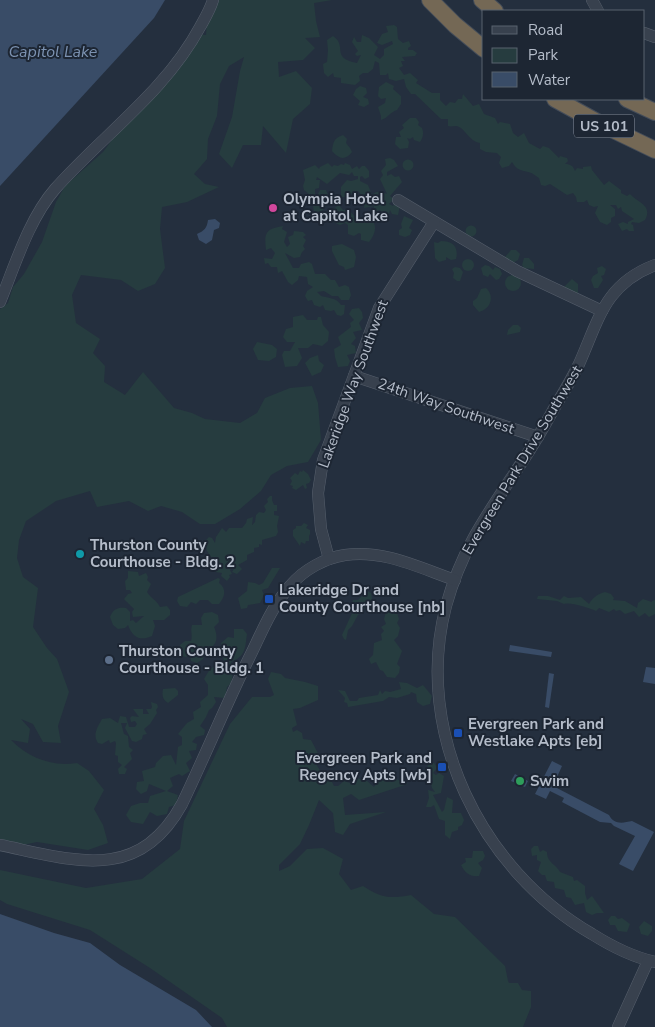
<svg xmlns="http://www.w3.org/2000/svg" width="655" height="1027" font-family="'Nunito Sans',sans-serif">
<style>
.green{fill:#263c3f}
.water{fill:#394c67}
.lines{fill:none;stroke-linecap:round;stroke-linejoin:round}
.minor-casing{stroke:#565f6c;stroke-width:12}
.highway-casing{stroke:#434c59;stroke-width:18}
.minor{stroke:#38414e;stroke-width:11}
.highway{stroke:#746855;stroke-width:16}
.hotel-dot{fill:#d1479c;stroke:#1d2633;stroke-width:2}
.culture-dot{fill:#0f9aa8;stroke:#1d2633;stroke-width:2}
.transit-dot{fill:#1a4fb4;stroke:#1d2633;stroke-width:2}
.service-dot{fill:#5c6f8a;stroke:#1d2633;stroke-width:2}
.leisure-dot{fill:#2e9e5b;stroke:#1d2633;stroke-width:2}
.labels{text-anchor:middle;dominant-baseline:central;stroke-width:4;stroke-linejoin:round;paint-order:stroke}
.shield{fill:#1d2633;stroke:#878f9c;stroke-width:1}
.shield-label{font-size:14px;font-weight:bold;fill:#b4bcc9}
.poi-label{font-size:15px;font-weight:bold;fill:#b4bcc9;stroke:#1d2633;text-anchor:start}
.street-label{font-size:15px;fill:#b4bcc9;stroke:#1d2633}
.water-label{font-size:16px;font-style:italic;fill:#7c92b1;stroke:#1d2633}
</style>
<rect width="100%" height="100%" fill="#242f3e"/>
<g class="green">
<path d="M218,0h114l-18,3 2,18 4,16 -15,1 10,10 -12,12 -25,2 1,15 17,-6 16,17 -2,16 -17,15 -7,34 -23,-27 -2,19h-18l-11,23 -13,-14 13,-37 8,-46 4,-14 -15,9 -9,18 -3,32 -9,23 -1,20 -13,15 11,10 14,3 -32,15 -25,5 -2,22 5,39 -10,16 -17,7 -17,-11 -40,-5 -9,20 4,28 24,16 -7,14 12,13 -1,16 21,13 18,-23 31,36 18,5 13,6 35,4 17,-10 8,-15 25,-10 22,-2 6,17 3,37 -13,22 -21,4 -16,9 -10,16 -21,18 -25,15h-15l-18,-12 -21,-6 -13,5 -19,-10 -32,6 -7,-16 -34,10 -30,20 -7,19 -2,18 6,19 15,11 -5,39 14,21 10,11 12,33 -11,34 3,17 -18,-1 -10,-18 -12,-5 9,10 -2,14 -17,-3c18,18 41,27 66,23l12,8 15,19 -10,19 9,16 5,18 -20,7 -51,-8 -14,3 -23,-6v-530l8,-6 5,-16 11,-13 18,-32 14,-40 9,-16 38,-34 88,-118 15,1 2,-28z"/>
<path d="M394,25l3,2 1,12 5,4 6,-2 2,5 -3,2v2h5l4,3 -2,3 -13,1 3,4h-4l2,5 -4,2 5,7 6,-2 8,7 -2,3 16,10h8v7l6,6 4,-4 5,1 3,-4h4l1,-5 10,12 6,-2 5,10 11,4 3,6 2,-2 10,2 3,9 5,4 6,-4 5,10 11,6 3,-3 6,2 10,10 1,-2 7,2 1,3 -3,3c6,0 8,2 10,7l2,-3 6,1v-2l8,-1 1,4 12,15 5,-4 12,9v3l6,3 3,-2c8,9 23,11 15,26l-6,3 -7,-1 -1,2 2,1 1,6h-5l-2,-2 -5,2 -4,-7 5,-2 5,2v-2l6,-3 -12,-8 -1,-4 -3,2 -2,-4h-6l5,4v7l-4,2v4l-4,3 -7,-3 -5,-9 3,-7 -4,1 -5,-2 -2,-5 -3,2h-7l-1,-5 -3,-4 -6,2 -17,-11 -5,2 -4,-1 -2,-7c-3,-2 -8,-6 -11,-6 -8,-2 -11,-2 -16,-10l-3,4 -7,2 -3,-5 2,-6 -4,-4 -11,-1 -6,-3v-6c-12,-2 -15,-16 -24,-17 -3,0 -5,1 -8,0v-7h-7l-26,-25h-4l-5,-7 -2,-8 -8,2 -7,-2 -1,-6 -2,2h-6l-1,-12 -4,-2 -2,8 -5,4h-5l-4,3 1,5 -5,4 -14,-2v-5l-7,-1 -1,-4 -5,4 -4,-4 -1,-9 4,-2 1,-12 -1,-10 6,-4c15,10 -3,22 24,27l4,-8 -4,1 -2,-2 3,-3 -6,-9 2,-5 3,5h4l1,-7 7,3 9,9 -4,8 6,4 4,-4v-6l9,-5 -1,-3 -10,4 -5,-2 5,-9 6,-2 -2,-6z"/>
<path d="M386,82l8,4 -1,3 8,7v8l-4,6c-7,2 -9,8 -16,10v-4l-3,-9 7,-4 1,-5 -5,1 -3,-3 1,-9z"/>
<polygon points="360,86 366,88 367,93 363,97 368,99 369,104 364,107 358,105 360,101 353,95 356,89"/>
<path d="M410,118h6l3,4 -1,3 4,3c2,5 1,10 -2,14l-6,-2 -1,-3 -3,2 -3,-1 2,4 -1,6 -8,1 -5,-5 1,-7h5l-2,-5 5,-4 -2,-3z"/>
<path d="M343,135l4,4 -1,4 4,5 2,4c-7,9 -13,7 -20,-1 1,-9 2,-13 11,-16z"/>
<path d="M390,158l4,2 4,6 -11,6v4l4,-2 4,3 4,-1 3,6 -12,14 4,3 -5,5 4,2 2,-3 5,2 -2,10 -6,-1 -2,-4 -1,4h-6l-3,-4 -6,2v-6l-10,2c1,-6 -3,-10 -4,-15l-2,-2 -6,2 -4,4h-7v-10l6,-7 4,1 7,-2v-3h-4l-2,-4 -3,3 -9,-2 -13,11 -10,-7 -1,3h4l-1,8 -4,1v6h-5l-6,-5 -1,-4 2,-6 -2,-10 12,-5 4,4 1,-2 8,-4 4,4 2,-2 4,1 3,-2 3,1 1,-2 5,2 2,4 5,-3 2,3 3,-3h3l4,5v6l-4,2 -3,-3 -2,1v4l8,4 4,10c5,-5 9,-3 15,-1l-7,-15 3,-4 -2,-4 5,-6 -1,-6z"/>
<circle cx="408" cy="165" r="5.5"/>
<path d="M320,190h6l4,10 -6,9 -6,4 -4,-2c-2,-7 -1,-10 6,-14l-2,-3z"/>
<path d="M339,205l4,5 5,-1 9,10 4,-2 5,5 8,1c3,7 -1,14 -5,19l-8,-2v-6l-2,-1 -5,3 -6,-2v-9l-3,-2 -5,2 -7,-3 -1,-5 1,-8z"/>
<polygon points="404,216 413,220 409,228 412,230 410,235 405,237 399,235 399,230 402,228 401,224"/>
<circle cx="471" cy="231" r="5.5"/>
<path d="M283,226l-1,3 5,3 -3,10 3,5 3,-3 -2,-7 5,-2 1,-4 9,1 3,3 -3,2 3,3 -3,6 2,3 -3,3 -2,5 -6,1 -9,-5 8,15h6l2,-4 8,-2 3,2 3,10h10l6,6h4l4,7 6,-2 4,2 2,8 -2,5h-8l-3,-4h-6l-8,-5 -7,1 4,4c8,2 16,2 20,9h4l-1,9 -3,2 -4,-1 -3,-5 -3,1 -6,-1 -2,-5 -3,2 -6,-2 -2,-5 -4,1 -3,-5 2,-5 6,-4 -5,-3 -1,-7 -8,-1 -1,4 -6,5 -4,-3 -6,-11 -4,2 -1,-6h-6l-3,-4 -3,1 -1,-6 8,1 3,-6 -4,-5 -5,2c-2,-18 0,-21 17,-24z"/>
<path d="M441,241c12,0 18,6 15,18l-5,1 -5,-3v3l-7,2 -4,-4 -1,-16 4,1z"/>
<polygon points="342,244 354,250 356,257 354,267 345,270 344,267 339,265 332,251 332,246"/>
<polygon points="511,250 516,250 520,254 518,260 509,265 505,257"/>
<polygon points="524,258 529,258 534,264 534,269 524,268 522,265"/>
<circle cx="468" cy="265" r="6"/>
<polygon points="485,265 489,266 493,270 495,267 500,269 502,274 499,279 496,280 490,274 488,277 483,275 481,268"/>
<polygon points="602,266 606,269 604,275 601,276 603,280 598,288 594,288 591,280 593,276 598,273 597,268"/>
<polygon points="455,267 460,268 463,272 460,281 457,281 453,278 454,273 452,269"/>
<circle cx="513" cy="283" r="8"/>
<polygon points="572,279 578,284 578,293 575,297 564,287"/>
<path d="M486,288c9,8 5,21 -7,24l-6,-7v-4l4,-3 4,-9z"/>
<polygon points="359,308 362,312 363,318 359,323 362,330 353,332 356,338 351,344 355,346 356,353 347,355 350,361 348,366 338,367 335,357 334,349 341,345 338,337 351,327 350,323 354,320 349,314 352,309"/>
<polygon points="303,315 307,320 317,320 318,317 321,317 323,325 329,332 328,341 322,346 313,344 308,348 298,348 302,358 297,366 285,367 282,355 284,351 290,351 295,342 287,342 283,337 286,329 293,327 293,317"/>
<polygon points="513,325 518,325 521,328 520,332 507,335 508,330"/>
<polygon points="257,342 272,345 277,349 276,357 269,361 258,360 253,349"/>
<polygon points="318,355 319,361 324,365 321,372 312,376 305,363 310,358"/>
<polygon points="303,470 308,474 311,480 309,483 306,484 307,488 305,489 303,485 296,490 292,488 293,486 290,485 292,481 290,478 295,473 298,475 300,471 302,472"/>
<polygon points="270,496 272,496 272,500 274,505 277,505 277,511 274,511 274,515 279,516 277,526 278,532 276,536 262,540 262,545 259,544 259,547 254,548 254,552 247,555 247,560 238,565 242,569 237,574 232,572 234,569 232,567 230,570 232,574 229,575 230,577 227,581 221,576 222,573 216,572 210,565 211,557 207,551 206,546 208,543 206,540 209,537 212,538 215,543 216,537 222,528 226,532 229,528 242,528 246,523 247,519 253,517 252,525 255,522 256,515 259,512 264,513 266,510 264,506 268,502 267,499"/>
<polygon points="304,523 308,525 306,528 310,530 310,534 309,536 309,541 306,541 305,544 301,542 300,546 293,536 293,530 296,528 296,526 301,526"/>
<polygon points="272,568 280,568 268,588 262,590 264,595 260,603 248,605 247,608 241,609 238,598 247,591 248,582 255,583 259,585 263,583"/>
<path d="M128,571l10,1 1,4 7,-3 2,4 -1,3 4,4 -4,8c4,7 10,8 13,15l7,-1 3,4v5l-6,5h-11l2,6 -3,10c-13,6 -20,0 -24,-11l-3,3 -7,1 -5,-4 -3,-8c3,-8 8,-10 16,-9l4,4v9l3,-1 3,3 8,-7 -11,1 -1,-5 2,-3 -10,-10 4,-5 4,-1 -2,-3h-4l-1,-9 3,-3z"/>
<path d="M218,578l2,1 -1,4c8,6 6,14 0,21h-7l-4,-4h-8l-4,4 -5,-2 -4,5 -7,-1 -3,-5 1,-4z"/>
<polygon points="367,591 371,593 372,598 371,603 358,615 352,626 348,630 346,640 344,639 342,635 354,609 351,606 353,600 358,600"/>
<path d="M605,592l6,2 3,4 -1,2 12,1 12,7 1,-5 5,-4 9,3v-1l3,-1v14l-6,3 -4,-4 -6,4 -5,-6 -9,3 -5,-4 -4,1 -2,-2 -5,3 -10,-4 -3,3c-7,-3 -25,-9 -32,-7l-7,-3 -20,-2 1,-3h10l12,4 4,-4 4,2 13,-1 8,7c4,-7 9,-10 16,-12z"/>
<polygon points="401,603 407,604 406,609 397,613 399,619 397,623 400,628 398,636 394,640 402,651 397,664 400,667 399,673 395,678 387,677 383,671 380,670 376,662 371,664 369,659 373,655 374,643 382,640 381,634 384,631 381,627 386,624 384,619 386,612 391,610 391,607 394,605 400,608"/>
<path d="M212,612l6,3 1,7 -5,5c5,11 3,21 -10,22l1,4 -2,6 -6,4 -6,-2 -1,-7 -4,3 -4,-1 -3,-4 1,-7 5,-4h6c2,-6 -1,-10 1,-16h10l-1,-7 3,-5z"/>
<path d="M234,629h9l4,5c-2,14 -1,22 -16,28 1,9 4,19 -4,25l-2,11 -11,-1 2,5 -4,6 -3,2 -3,7 -6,9 5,4 -1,5 -8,2 -4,5 5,2 -1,6 -7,1 3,7 -6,5 4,8 -8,5 -3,-2 -9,4 3,8 -6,5 11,4 -2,10 -7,2 -2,7 -10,2 -7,-4 -7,12 -12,-2 -5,-7 5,-9 9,-3h8l2,-7 16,-5 -17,-7 -2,7 -6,3 -5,-5 1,-7 7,-1 -2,-10 13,-4 1,-4 7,-7 8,-1 5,10 2,-18 4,-2v-8l-4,-3 9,-11 7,-4 -1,-7 8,-5 -1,-5 8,-7v-10l-4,-6 6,-10 7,-4 8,3 -4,-25 7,-6 6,1z"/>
<path d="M271,672l10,2 4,4 20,4 13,4v14l-18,8 -7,1 4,16 -5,3 1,4 4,-2 5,3 1,6 8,1 10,19 -5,5 5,8 2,-2 4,2 7,14h4l6,-5 9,3 4,-6 10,3 7,6 6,-9h14l14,6 -49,16 -8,-6 -8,4 2,17 41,-3 -36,12 -7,11 -8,-3 -2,-19 -14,-13 -10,25 -9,19 -21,21v6l11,-5 17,-17 16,-1 20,11 -4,15 12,16 12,-4c18,12 27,13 48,9l23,19 21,3 50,49 3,15 1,2h9l4,7 9,1v16l-8,20h-296l-5,-9 -72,-50 -60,-38 -83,-26 -7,-4v-30l86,18 56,-9 38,-30 4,-28 46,-97 22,-27h18l4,-2 -6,-16z"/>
<polygon points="399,682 407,683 417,688 423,685 432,696 430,704 423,706 417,702 416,694 411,692 410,694 397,698 389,697 383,701 348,707 347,703 344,702 345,698 338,690 345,691 350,701 357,701 359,698 378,695 380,690 382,694 385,691 390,692 401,689"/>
<path d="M175,688l3,3v4l-10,8c-6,-4 -6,-8 -5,-14z"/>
<path d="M151,702l6,2 1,3 -2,3 1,3 -7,11 -6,5 3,5 -4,1 -1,4 -6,3 -4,-1 -7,-13 2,-5h-6l3,11 4,2 1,11 4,3 -3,3 2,6 -8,8 3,2 -2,5h-6l-1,-5 4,-4 -4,-3v-6l-3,-1 1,-12 -1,-2 -5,2 -1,-3 -7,4 -4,-1c-6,-9 0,-16 4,-24l8,-1 8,5 2,-7 6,1 3,10h6l2,-3 -2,-3 -4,1 -1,-4 2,-2 7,1 -6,-8h10v5h6l-3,-5h5l1,-2z"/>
<polygon points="434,763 437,768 433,773 436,775 439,773 444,776 441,793 433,795 442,812 444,810 447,797 453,800 452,813 461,813 464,820 462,825 458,827 458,830 452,832 450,839 445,835 445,821 439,819 434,805 431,807 426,807 429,798 428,790 435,792 432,788 431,784 433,781 428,777 431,774 427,770 428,764"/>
<path d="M534,846h4l2,6 3,-2 4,2c0,11 9,12 13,20l13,5 1,4 3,-1 8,6v7l2,7 5,-4 12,17h-7l-5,2 -6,-3 -2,-9 -9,2 -4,-7 -5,-1 -2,-7 -9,-2 -1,-6 -7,-1 -2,-6h-3l-4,-4 3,-9 -4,-2v-5l-5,1 -1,-7z"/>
<path d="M473,851h10l2,5 -2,4 -5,3 4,5 -3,8c-9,1 -14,-3 -18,-11l5,-3 -1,-4h7z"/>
<polygon points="611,916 615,916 618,919 622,918 630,924 627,932 618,931 615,925 610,925 608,920"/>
<polygon points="644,921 652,926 652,931 648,936 641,934 639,927"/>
</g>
<g class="water">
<polygon points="0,0 165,0 154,18 0,186"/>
<path d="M215,219l5,4 -1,5 -5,2 -2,10 -6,4 -7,-4 -2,-6c7,-3 10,-6 11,-14z"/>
<polygon points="510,645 552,652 551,657 509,651"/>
<polygon points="646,667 655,668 655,684 643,682"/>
<polygon points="549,673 554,674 549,708 545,707"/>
<path d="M552,761l10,5 -9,20 56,29c5,10 14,8 23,6l22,11 -21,39 -14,-7 16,-28 -21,-10 -3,-3 -11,-1 -38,-20 2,-4 -14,-7 -4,8 -11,-5z"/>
<polygon points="515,774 528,781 525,787 511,781"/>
<polygon points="0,914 54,933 90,943 120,965 196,1010 212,1027 0,1027"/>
</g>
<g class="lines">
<defs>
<g id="minor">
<polyline points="592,0 598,11"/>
<polyline points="644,33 655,37"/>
<polyline points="398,200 517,271 602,311"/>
<path d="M655,265c-50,19 -56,54 -76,99 -7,14 -15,28 -23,41 -11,20 -23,41 -36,60 -32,48 -58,83 -74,141 -33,126 35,264 146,328 19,12 41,23 63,28"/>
<path d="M0,302c15,-37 29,-83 55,-113 48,-54 110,-97 145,-162 5,-9 10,-17 13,-27"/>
<polyline points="354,376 538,437"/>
<polyline points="329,559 321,529 318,493 323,460 379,308 434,222"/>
<path d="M0,845c73,15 138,39 182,-41 24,-50 45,-102 70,-152 11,-23 21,-47 38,-66 13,-16 35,-28 55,-31 38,-6 75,13 110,25"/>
<polyline points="618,1027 648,961"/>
</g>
<g id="highway">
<polyline points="430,0 455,25 484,49"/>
<polyline points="482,0 495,11"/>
<polyline points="555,99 597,122 655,150"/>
<polyline points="627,99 655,112"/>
</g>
</defs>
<use href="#minor" class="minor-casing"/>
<use href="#highway" class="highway-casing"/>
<use href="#minor" class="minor"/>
<use href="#highway" class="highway"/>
</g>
<circle class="hotel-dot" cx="273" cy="208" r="5"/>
<circle class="culture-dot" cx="80" cy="554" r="5"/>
<g class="transit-dot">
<rect x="264" y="594" width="10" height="10" rx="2.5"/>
<rect x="453" y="728" width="10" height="10" rx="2.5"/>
<rect x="437" y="762" width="10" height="10" rx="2.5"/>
</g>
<circle class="service-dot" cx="109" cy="660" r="5"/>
<circle class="leisure-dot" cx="520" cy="781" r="5"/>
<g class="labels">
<rect class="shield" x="574" y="114.5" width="60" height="23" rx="4"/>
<g class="shield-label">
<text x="604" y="126">US 101</text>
</g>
<g class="poi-label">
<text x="283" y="199">Olympia Hotel<tspan x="283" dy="17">at Capitol Lake</tspan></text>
<text x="90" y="545">Thurston County<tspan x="90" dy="17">Courthouse - Bldg. 2</tspan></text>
<text x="279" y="590">Lakeridge Dr and<tspan x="279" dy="17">County Courthouse [nb]</tspan></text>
<text x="119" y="651">Thurston County<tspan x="119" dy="17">Courthouse - Bldg. 1</tspan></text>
<text x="468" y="724">Evergreen Park and<tspan x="468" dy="17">Westlake Apts [eb]</tspan></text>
<text x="432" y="758" text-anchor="end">Evergreen Park and<tspan x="432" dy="17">Regency Apts [wb]</tspan></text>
<text x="530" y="781">Swim</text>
</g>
<g class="street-label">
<text transform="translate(353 384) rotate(-70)">Lakeridge Way Southwest</text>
<text transform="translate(446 406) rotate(19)">24th Way Southwest</text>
<text transform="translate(522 460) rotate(-59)">Evergreen Park Drive Southwest</text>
</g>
<g class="water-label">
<text x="53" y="52">Capitol Lake</text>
</g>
</g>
<rect x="482" y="10" width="162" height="90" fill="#1d2633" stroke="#59626f"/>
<rect x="492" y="26" width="25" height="8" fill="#38414e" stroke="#59626f"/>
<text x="528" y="35" font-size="15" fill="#b4bcc9">Road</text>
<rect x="492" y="48" width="25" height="15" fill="#263c3f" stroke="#59626f"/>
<text x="528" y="60" font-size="15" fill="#b4bcc9">Park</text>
<rect x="492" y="72" width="25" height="15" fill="#394c67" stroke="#59626f"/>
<text x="528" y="85" font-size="15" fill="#b4bcc9">Water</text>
</svg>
